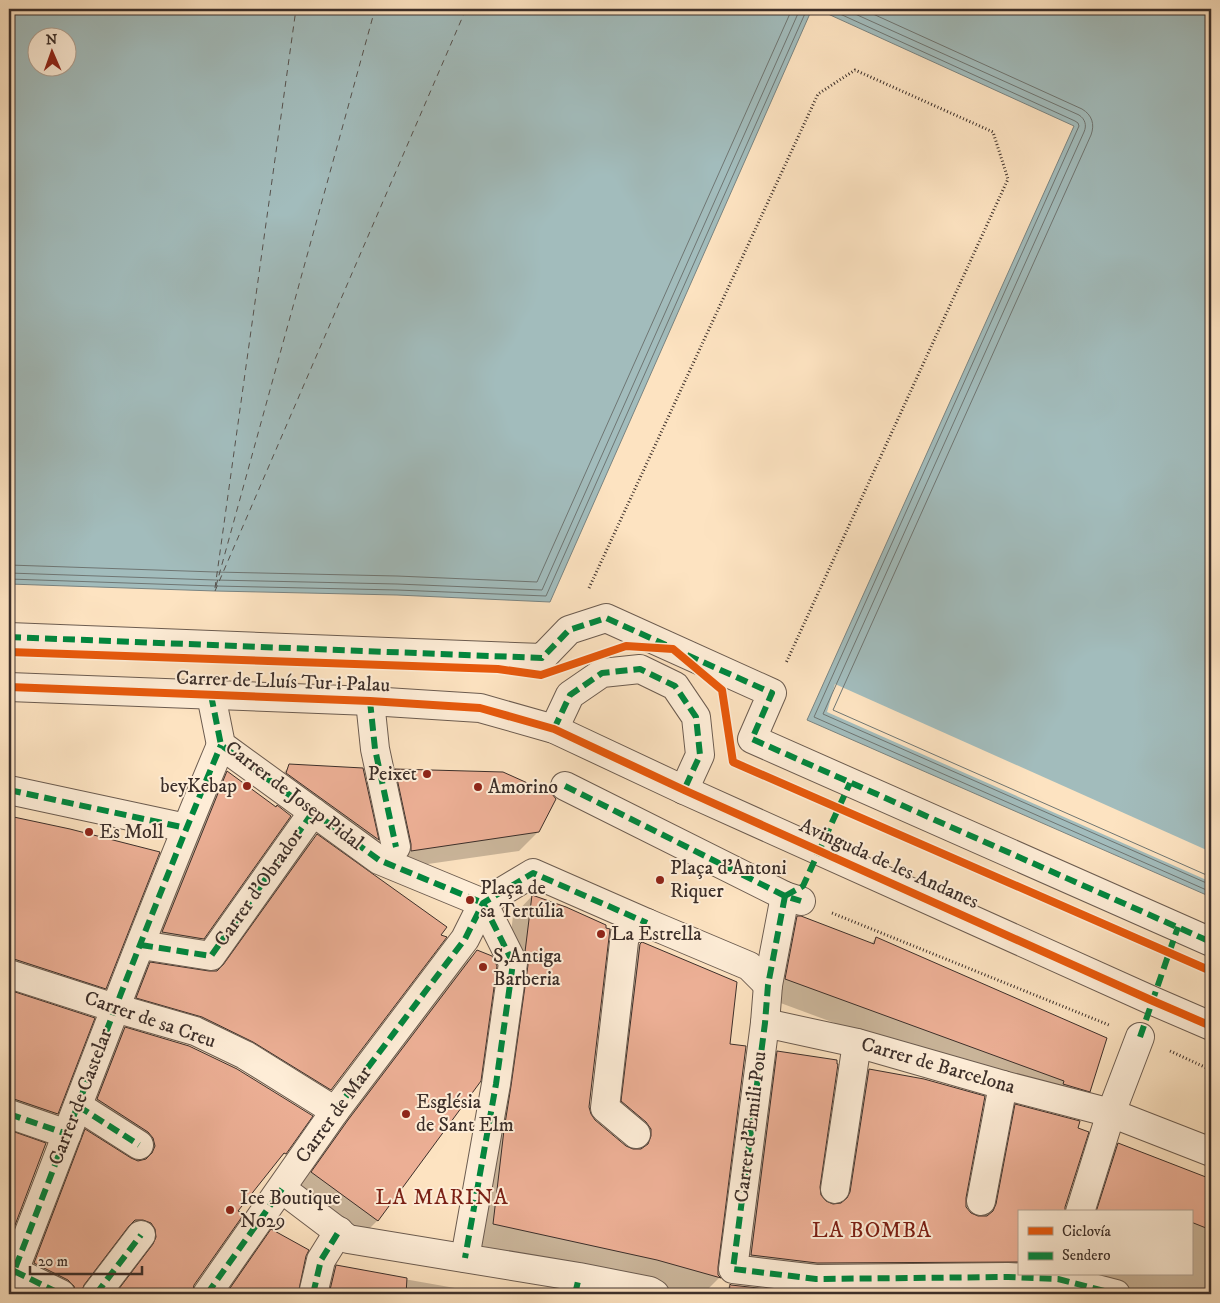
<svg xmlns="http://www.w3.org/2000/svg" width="1220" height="1303" font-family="'IM FELL DW Pica',serif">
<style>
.water{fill:#a2bcbc;stroke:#798482;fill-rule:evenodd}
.pier{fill:#fde3c1}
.shadow{fill:#0003}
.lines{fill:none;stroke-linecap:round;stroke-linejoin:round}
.shore{stroke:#6f7673;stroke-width:1}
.ferry{stroke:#56524e;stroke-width:1;stroke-dasharray:6 5;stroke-linecap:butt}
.building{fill:#ecaf95;stroke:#3c2f2a}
.street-casing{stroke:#6c5c50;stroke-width:30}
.path{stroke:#3c2f2a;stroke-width:3;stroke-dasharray:1 2.5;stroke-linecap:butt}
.street{stroke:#feedd7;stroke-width:28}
.quiet{stroke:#00873e;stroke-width:6;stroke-dasharray:12 6;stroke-linecap:butt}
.cycleway-casing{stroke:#feedd7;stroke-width:11}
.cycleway{stroke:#e8590c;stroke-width:8}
.poi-dot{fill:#8f2418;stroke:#feedd7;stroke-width:2}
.labels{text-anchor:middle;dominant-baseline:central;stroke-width:4;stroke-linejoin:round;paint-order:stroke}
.street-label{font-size:20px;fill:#3c2f2a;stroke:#feedd7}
.poi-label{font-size:20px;fill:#3c2f2a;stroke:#feedd7;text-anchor:start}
.quarter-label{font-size:22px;letter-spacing:1px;fill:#7a1f14;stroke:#feedd7}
</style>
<rect width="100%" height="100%" fill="#fde3c1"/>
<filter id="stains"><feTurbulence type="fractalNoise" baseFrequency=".004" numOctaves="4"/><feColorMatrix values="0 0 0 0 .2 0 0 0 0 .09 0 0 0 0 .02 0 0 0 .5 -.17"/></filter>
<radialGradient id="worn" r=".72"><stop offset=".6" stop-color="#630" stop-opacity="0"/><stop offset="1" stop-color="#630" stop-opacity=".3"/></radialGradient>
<g class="water">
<path d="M9,9h803l-262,593 -153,-7 -182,-4 -206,-7zM38,38h30v30h-30z"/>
<polygon points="817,9 1211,9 1211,897 807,720 1074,126"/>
</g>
<polygon class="pier" points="835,684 1211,852 1211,882 827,712"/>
<g class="shadow">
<polygon points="290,766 362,769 377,840 359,859 271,785"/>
<polygon points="396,770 538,832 519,851 393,869 377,789"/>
<polygon points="227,772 203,938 185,956 145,950 210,790"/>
<polygon points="9,816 70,831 105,988 84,1009 9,985"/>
<polygon points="317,836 439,935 330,1089 313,1107 235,1059 119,1015 133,981 150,964 215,972 299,853"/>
<polygon points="532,896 590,1115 594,1121 625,1147 632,1150 627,1142 602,1122 620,965 640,945 729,1045 716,1267 717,1275 719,1278 703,1294 688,1294 636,1280 473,1244 513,916"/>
<polygon points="798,917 871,944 876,938 1089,1091 1070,1110 767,998 778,936"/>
<polygon points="477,951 479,1081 377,1221 346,1252 281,1204 446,982"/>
<polygon points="9,992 93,1019 57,1114 35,1135 9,1125"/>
<polygon points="125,1028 285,1153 271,1167 236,1211 193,1284 190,1294 112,1294 121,1240 115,1241 82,1284 79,1294 33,1294 14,1284 65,1152 86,1131 133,1160 126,1153 77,1121 104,1050"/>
<polygon points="778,1052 818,1187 820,1196 825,1202 835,1205 853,1087 869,1070 964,1198 965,1207 970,1214 981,1217 999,1122 1016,1106 1019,1212 1019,1274 1191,1274 1191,1212 1086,1212 1102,1161 1118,1145 1211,1180 1211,1294 1100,1294 735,1272 761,1069"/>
<polygon points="9,1132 45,1144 9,1238"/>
<polygon points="271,1231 296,1291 297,1294 221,1294 250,1252"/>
<polygon points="336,1267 489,1294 314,1294 315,1288"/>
<polygon points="730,1285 803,1294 722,1294"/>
</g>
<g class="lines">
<g class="shore">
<polyline points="829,9 1075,121 1078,123 1079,126 814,717 1211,892"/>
<path d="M844,9l235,106c6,4 8,10 5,17l-261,582 388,171"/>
<path d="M862,9l220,100c10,6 13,15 9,26l-258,575 378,167"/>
<polyline points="9,565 215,572 397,576 537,582 792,9"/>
<polyline points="9,573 215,580 397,584 542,590 800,9"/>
<polyline points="9,579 215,586 397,590 546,596 807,9"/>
</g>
<g class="ferry">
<polyline points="216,586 375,9"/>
<polyline points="215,588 296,9"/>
<polyline points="215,591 466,9"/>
</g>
</g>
<g class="building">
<polygon points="289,764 363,768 379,840 286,773"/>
<polygon points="395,769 503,772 552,794 556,799 539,832 411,851 411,844"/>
<polygon points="227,771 276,807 277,805 291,816 204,939 162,932"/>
<polygon points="9,816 70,829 160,852 106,989 14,959 9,959"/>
<polygon points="317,834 447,927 441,935 447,937 331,1090 253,1042 202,1017 136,998 150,962 209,971 217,971 223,965"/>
<polygon points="532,895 566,907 606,925 606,928 610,929 589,1107 591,1114 595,1120 626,1146 633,1149 641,1149 648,1144 651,1136 651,1129 646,1122 621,1101 640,944 642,942 737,982 730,1044 746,1046 718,1267 718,1275 721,1278 657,1260 493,1224 504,1130 511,1086 528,965 527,957 525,952"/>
<polygon points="797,916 801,916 874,944 876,937 1107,1038 1090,1092 1063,1084 1064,1081 785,979"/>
<polygon points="477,950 492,956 497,966 481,1081 378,1221 311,1172 348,1120"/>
<polygon points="9,990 95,1018 58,1114 14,1099 9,1099"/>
<polygon points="125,1027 189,1046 237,1069 313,1116 286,1154 284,1153 238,1211 244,1214 194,1285 192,1294 115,1294 153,1244 156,1237 155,1229 151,1223 143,1220 135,1220 129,1226 84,1285 81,1294 76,1294 74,1286 68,1280 34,1263 85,1129 131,1158 138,1161 146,1159 152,1153 155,1146 153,1138 148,1132 97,1099"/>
<polygon points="777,1051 837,1060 837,1064 838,1064 820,1187 821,1195 826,1201 833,1204 841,1203 847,1198 850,1192 869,1069 924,1079 985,1096 966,1198 966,1207 971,1213 978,1216 987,1216 993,1211 996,1204 1015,1104 1080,1121 1078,1128 1089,1132 1065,1207 1065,1212 1019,1212 1019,1262 817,1263 751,1255"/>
<polygon points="9,1130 46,1143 9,1241"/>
<polygon points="1118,1143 1211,1179 1211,1230 1191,1222 1191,1212 1096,1212"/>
<polygon points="271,1229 309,1250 306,1256 298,1294 226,1294"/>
<polygon points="336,1265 407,1278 406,1294 329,1294"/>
<polygon points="730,1284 731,1285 812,1294 729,1294"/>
<polygon points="1008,1293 1019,1293 1019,1294 852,1294"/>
</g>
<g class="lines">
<defs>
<g id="street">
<polyline points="9,637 542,658 569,630 606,618 772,693 752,739 1211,942"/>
<polyline points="9,687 370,701 480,708 554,729 684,790 1153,1001 1211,1026"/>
<polyline points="211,695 221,745 379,860 483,903 513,963 496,1084 465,1258"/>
<polyline points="370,701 375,749 396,847"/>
<polyline points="554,729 570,695 602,673 640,669 675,686 696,717 700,755 684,790"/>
<polyline points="565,786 785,896 801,901"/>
<polyline points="9,790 186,828"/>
<polyline points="785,896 768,985 765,1023 733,1269 816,1279 1008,1277 1058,1279 1116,1294"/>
<polyline points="141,945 211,956 313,812"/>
<polyline points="9,974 115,1008 195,1031 245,1055 335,1111"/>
<polyline points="765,1023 857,1043 1003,1085 1111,1113 1211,1152"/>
<polyline points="78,1106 139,1145"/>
<polyline points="9,1114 67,1134"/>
<polyline points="636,1134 605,1108 625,933 647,923 749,966 768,985"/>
<polyline points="282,1189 348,1239 579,1277 650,1291 655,1294"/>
<polyline points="835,1189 857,1043"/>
<polyline points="981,1201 1003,1085"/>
<polyline points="1080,1212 1111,1113 1140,1037"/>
<polyline points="14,1271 61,1294"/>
<path d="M9,1284c70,-180 137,-361 212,-539"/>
<polyline points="96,1294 141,1235"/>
<polyline points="207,1294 335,1111 465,939 483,903 533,873 647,923"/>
<polyline points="313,1294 321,1260 339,1231"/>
</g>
</defs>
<use href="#street" class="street-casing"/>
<g class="path">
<polyline points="589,588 818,94 855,70 993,132 1008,179 786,663"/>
<polyline points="832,913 1109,1025"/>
<polyline points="1170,1051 1211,1070"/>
</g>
<use href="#street" class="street"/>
<g class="quiet">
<polyline points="9,637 542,658 569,630 606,618 666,645"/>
<polyline points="687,655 772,693 752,739 1211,942"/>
<polyline points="211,695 221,745 379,860 483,903 513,963 496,1084 465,1258"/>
<polyline points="370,701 375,749 396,847"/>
<polyline points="554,729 570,695 602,673 640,669 675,686 696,717 700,755 684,790"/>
<polyline points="565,786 785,896 801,901"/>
<polyline points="9,790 186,828"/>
<polyline points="785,896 768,985 765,1023 733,1269 816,1279 1008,1277 1058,1279 1116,1294"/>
<polyline points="785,896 803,886 850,783"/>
<polyline points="141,945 211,956 313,812"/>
<polyline points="1140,1037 1178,927"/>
<polyline points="78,1106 139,1145"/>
<polyline points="335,1111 465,939 483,903 533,873 647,923"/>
<polyline points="9,1114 67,1134"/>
<polyline points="14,1271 61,1294"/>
<path d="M9,1284c70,-180 137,-361 212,-539"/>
<polyline points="96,1294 141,1235"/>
<polyline points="207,1294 282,1189"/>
<polyline points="313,1294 321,1260 339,1231"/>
<polyline points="575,1294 579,1277"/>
</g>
<defs>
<g id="cycleway">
<polyline points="9,652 498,669 541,675 626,646 673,649 722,690 733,762 1211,971"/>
<polyline points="9,687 370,701 480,708 554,729 684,790 1153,1001 1211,1026"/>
</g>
</defs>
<use href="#cycleway" class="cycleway-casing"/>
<use href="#cycleway" class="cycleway"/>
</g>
<g class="poi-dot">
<circle cx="427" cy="774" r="5"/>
<circle cx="247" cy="786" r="5"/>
<circle cx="478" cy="787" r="5"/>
<circle cx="89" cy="832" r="5"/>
<circle cx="660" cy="880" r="5"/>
<circle cx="470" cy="900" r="5"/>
<circle cx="601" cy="934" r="5"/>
<circle cx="483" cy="967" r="5"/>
<circle cx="406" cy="1114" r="5"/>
<circle cx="230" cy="1210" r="5"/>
</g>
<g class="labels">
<g class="street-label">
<text transform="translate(283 682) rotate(2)">Carrer de Lluís Tur i Palau</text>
<text transform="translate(294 796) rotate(37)">Carrer de Josep Pidal</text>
<text transform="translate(889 864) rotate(24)">Avinguda de les Andanes</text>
<text transform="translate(259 888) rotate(-55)">Carrer d'Obrador</text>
<text transform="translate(150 1020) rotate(19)">Carrer de sa Creu</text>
<text transform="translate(938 1066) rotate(16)">Carrer de Barcelona</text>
<text transform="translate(81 1097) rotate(-69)">Carrer de Castelar</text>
<text transform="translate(334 1115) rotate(-54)">Carrer de Mar</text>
<text transform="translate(751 1127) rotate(-83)">Carrer d'Emili Pou</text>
</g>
<g class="poi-label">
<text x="417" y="774" text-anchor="end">Peixet</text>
<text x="237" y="786" text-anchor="end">beyKebap</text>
<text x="488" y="787">Amorino</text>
<text x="99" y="832">Es Moll</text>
<text x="670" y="868">Plaça d'Antoni<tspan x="670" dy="23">Riquer</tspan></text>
<text x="480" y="888">Plaça de<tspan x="480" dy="23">sa Tertúlia</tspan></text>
<text x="611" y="934">La Estrella</text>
<text x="493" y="956">S,Antiga<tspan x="493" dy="23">Barberia</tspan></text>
<text x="416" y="1102">Església<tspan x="416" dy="23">de Sant Elm</tspan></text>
<text x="240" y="1198">Ice Boutique<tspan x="240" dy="23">No29</tspan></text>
</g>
<g class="quarter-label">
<text x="442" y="1197">LA MARINA</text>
<text x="872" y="1230">LA BOMBA</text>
</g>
</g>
<rect width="1220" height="1303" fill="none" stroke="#fde3c1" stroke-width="30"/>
<rect x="10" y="10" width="1200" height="1283" fill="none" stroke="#3c2f2a" stroke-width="2.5"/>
<rect x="15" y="15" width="1190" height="1273" fill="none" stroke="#3c2f2a"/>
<rect x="1018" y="1210" width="175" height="65" fill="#feedd7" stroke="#b0a192"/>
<rect x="1028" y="1227" width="25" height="8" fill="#e8590c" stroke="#b0a192"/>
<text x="1062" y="1236" font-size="15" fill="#3c2f2a">Ciclovía</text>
<rect x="1028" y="1252" width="25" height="8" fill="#00873e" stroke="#b0a192"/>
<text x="1062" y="1260" font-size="15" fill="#3c2f2a">Sendero</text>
<g transform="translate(52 52) rotate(358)"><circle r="24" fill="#feedd7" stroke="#b0a192"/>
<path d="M0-4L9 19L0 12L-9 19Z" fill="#8f2418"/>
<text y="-8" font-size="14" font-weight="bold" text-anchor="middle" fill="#3c2f2a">N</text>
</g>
<path d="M30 1266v8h112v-8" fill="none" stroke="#3c2f2a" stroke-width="2.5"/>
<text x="38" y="1266" font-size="15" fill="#3c2f2a" stroke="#feedd7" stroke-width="4" paint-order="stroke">20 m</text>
<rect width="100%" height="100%" filter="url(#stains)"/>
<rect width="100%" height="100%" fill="url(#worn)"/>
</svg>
